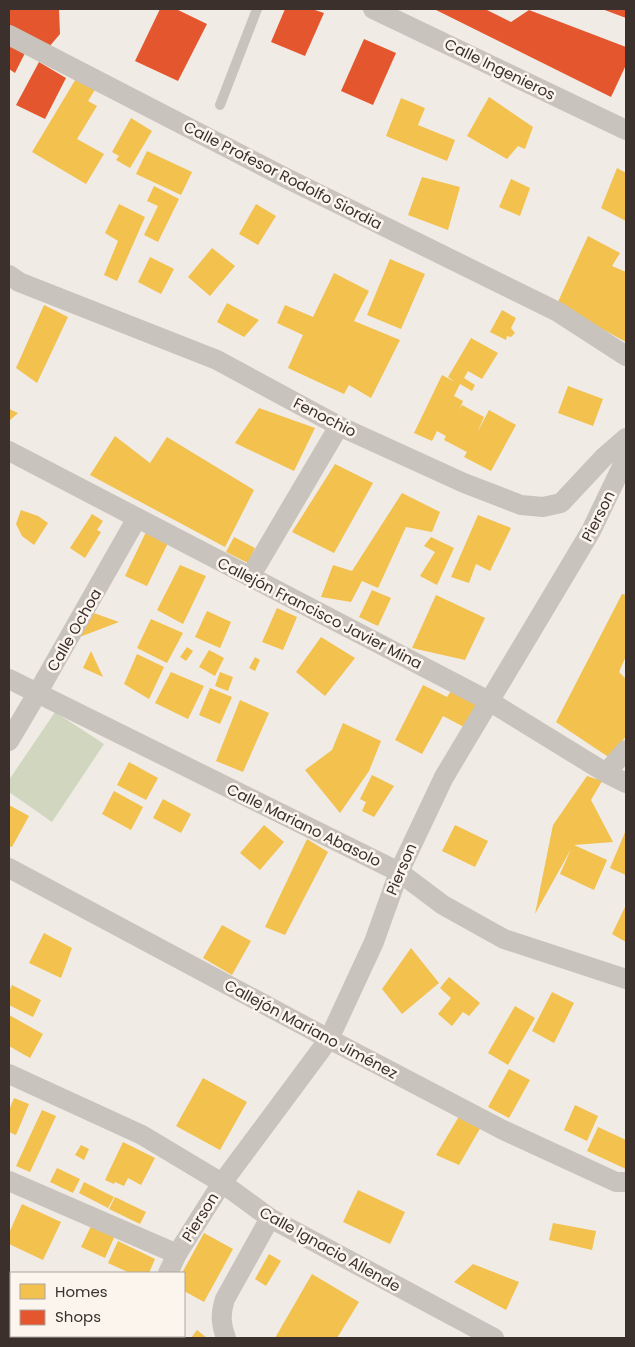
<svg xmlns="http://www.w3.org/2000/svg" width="635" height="1347" font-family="Poppins,sans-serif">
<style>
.green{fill:#d1d6bf}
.homes{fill:#f2c14e}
.shops{fill:#e4572e}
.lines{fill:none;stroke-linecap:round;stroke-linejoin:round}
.lane{stroke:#c9c3be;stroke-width:10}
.street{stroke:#c9c3be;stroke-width:20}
.labels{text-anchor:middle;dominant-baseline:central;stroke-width:5;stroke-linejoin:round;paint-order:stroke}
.street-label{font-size:15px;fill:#3b302b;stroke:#fbf5ee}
</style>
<rect width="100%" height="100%" fill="#f0ebe5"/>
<polygon class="green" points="55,712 104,744 52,822 9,792 9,780"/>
<g class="homes">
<polygon points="77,77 96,88 88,101 97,106 77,139 104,154 86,184 32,152"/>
<polygon points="489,97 533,127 525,149 518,146 507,159 467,136"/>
<polygon points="401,98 425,108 418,125 455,140 447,161 386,136"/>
<polygon points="131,118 152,131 130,168 116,160 119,156 112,152"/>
<polygon points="147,151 192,172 181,195 136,174"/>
<polygon points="617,168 626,173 626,221 601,208"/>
<polygon points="422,177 460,187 448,230 408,215"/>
<polygon points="511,179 530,188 520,216 499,207"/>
<polygon points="154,186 179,199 158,242 144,235 158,206 147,201"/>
<polygon points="119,204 145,217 117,281 104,275 118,241 105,233"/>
<polygon points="256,204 276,216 258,245 239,234"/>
<polygon points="588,236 620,253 612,266 626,272 626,342 557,304"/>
<polygon points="212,248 235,266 210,296 188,277"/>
<polygon points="150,257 174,269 161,294 138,282"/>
<polygon points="390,259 425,274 401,329 367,315"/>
<polygon points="334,273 369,291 354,321 400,340 371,398 349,385 344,394 288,368 303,335 277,323 285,305 313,317"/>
<polygon points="227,303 259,320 244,337 217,322"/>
<polygon points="44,305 68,317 37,383 16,368"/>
<polygon points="502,310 516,318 511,328 515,333 511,337 507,336 506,340 490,332"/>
<polygon points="471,338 498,353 482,379 468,371 464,378 475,385 472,391 460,384 454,396 463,401 459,410 462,405 484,417 477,433 489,410 516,425 491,471 464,457 467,452 444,440 446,436 437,431 432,441 414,433 442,375 455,382 448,377"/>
<polygon points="568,386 603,399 593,426 558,413"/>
<polygon points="259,408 315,428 294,471 235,443"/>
<polygon points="9,409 18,413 9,421"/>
<polygon points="115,436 150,463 167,437 254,490 225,547 90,475"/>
<polygon points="335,464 373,483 334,553 292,532"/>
<polygon points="402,493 440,512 432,532 406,527 378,588 362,581 351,602 321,597 333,565 352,571"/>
<polygon points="21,510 38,516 48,523 34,545 22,536 16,524"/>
<polygon points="92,514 103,521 97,530 101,532 85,558 70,548"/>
<polygon points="478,515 511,528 490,571 476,564 469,583 451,577"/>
<polygon points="146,532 168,543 147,586 125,576"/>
<polygon points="234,537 255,548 248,563 226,552"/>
<polygon points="431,537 454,548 437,585 420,576 435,552 424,546"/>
<polygon points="180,565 206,576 183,624 157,610"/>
<polygon points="372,590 391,598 378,626 359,617"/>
<polygon points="622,594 626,595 626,656 619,672 626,679 626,736 610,758 556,722"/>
<polygon points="436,595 485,618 465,660 412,648"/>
<polygon points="277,608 297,617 283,650 262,642"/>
<polygon points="207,611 231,622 220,648 195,637"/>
<polygon points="91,612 119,622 77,638"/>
<polygon points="151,619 183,633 167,663 137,648"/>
<polygon points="321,637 355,658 325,696 296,672"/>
<polygon points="187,647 193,651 186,661 180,657"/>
<polygon points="209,650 224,658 215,676 199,667"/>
<polygon points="91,651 103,677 83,668"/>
<polygon points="137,654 164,667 149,699 124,684"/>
<polygon points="255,657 260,660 255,671 249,668"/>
<polygon points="171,672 204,686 188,719 155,703"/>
<polygon points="220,672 233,677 228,691 215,686"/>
<polygon points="423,685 447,697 453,688 482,703 466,728 443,716 422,754 395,740"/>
<polygon points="210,688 232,697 220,724 199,715"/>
<polygon points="240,700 269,713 243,772 216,761"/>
<polygon points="343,723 381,741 369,771 340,813 305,770 332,750"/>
<polygon points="129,762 158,778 146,800 117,785"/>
<polygon points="372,775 394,786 374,817 362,811 366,802 360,799"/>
<polygon points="587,776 602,781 591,800 613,842 574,845 607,860 594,890 560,874 571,849 535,914 553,825"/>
<polygon points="114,791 143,807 131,830 102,814"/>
<polygon points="163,799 191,814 181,833 153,818"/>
<polygon points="9,805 29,816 12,847 9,846"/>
<polygon points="264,825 284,842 260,870 240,853"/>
<polygon points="455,825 488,841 475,867 442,851"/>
<polygon points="626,830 626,875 610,868"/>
<polygon points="307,839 328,852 285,935 265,927"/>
<polygon points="626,905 626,942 612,934"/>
<polygon points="222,925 251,941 232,975 203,958"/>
<polygon points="44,933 72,948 61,978 29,963"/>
<polygon points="411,948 439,983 402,1014 382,989"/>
<polygon points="449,977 480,1003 469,1016 463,1012 452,1026 438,1014 451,998 440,988"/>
<polygon points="12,985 41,1000 33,1017 9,1005 9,992"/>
<polygon points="552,992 574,1003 554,1043 532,1031"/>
<polygon points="515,1006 535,1018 508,1065 488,1053"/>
<polygon points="9,1015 43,1034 30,1058 9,1046"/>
<polygon points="509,1069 530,1080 509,1118 488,1107"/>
<polygon points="203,1078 247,1102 220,1150 176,1126"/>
<polygon points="14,1098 29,1104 16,1135 9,1132 9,1110"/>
<polygon points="575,1105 598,1116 587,1141 564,1130"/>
<polygon points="42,1110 56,1116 30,1172 16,1166"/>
<polygon points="461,1113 482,1125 459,1165 436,1155"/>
<polygon points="598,1127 626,1140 626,1169 587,1151"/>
<polygon points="123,1142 155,1158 141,1185 128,1178 124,1186 115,1182 114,1184 105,1180"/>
<polygon points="81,1145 89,1149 84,1160 75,1155"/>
<polygon points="57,1168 80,1179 73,1193 50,1182"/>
<polygon points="84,1182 114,1197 108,1208 79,1193"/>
<polygon points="358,1190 405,1212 390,1244 343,1222"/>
<polygon points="115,1197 146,1212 140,1224 109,1209"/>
<polygon points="22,1204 61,1222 43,1260 9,1244 9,1233"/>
<polygon points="93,1222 116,1233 105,1258 81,1247"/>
<polygon points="553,1223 596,1231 592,1250 549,1240"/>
<polygon points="204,1233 233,1249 204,1302 184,1291 184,1273 182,1273"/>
<polygon points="118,1241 155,1259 149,1273 130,1273 108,1263"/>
<polygon points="269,1254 281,1261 266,1286 255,1279"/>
<polygon points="473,1264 519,1282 506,1310 454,1282"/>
<polygon points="312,1274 359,1302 337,1338 275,1338"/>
<polygon points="197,1330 207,1338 191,1338"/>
</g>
<g class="shops">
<polygon points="9,9 59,9 60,34 49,47 9,28"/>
<polygon points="160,9 176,9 207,24 178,81 135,61"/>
<polygon points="285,9 312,9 324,13 305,56 271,42"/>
<polygon points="434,9 485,9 511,22 529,10 626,47 626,65 611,97"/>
<polygon points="602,9 626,9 626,18"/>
<polygon points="364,39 396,53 373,105 341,91"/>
<polygon points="9,42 26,51 15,73 9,69"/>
<polygon points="39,62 66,78 45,119 16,105"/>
</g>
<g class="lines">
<polyline class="lane" points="220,105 257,9"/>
<g class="street">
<polyline points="373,9 626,130"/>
<polyline points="9,35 288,179 558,312 626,356"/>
<polyline points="9,275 19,282 217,360 339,426 464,483 521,505 543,507 561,503 604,457 626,438"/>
<polyline points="9,451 489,701 606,773 626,783"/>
<polyline points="250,577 339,426"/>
<polyline points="9,679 399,872 443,905 504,939 626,979"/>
<polyline points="9,741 38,692 137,518"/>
<polyline points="606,773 626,750"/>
<polyline points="9,868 329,1039 503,1130 616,1182 626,1182"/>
<polyline points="9,1074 142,1135 222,1183 270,1218 494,1338"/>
<polyline points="9,1181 177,1254"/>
<polyline points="168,1273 177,1254 222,1183 329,1039 374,942 399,872 444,777 591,531 626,458"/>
<polyline points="133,1338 135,1336"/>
<path d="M226,1338c-5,-14 -6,-24 -1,-39l45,-81"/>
</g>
</g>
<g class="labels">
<g class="street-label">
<text transform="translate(500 69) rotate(26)">Calle Ingenieros</text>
<text transform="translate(283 175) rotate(27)">Calle Profesor Rodolfo Siordia</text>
<text transform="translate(325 417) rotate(27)">Fenochio</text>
<text transform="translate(598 516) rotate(-63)">Pierson</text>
<text transform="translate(320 613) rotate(27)">Callejón Francisco Javier Mina</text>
<text transform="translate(74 630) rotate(-60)">Calle Ochoa</text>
<text transform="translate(304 825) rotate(26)">Calle Mariano Abasolo</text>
<text transform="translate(401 869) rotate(-67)">Pierson</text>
<text transform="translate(311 1029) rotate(28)">Callejón Mariano Jiménez</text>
<text transform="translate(200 1217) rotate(-58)">Pierson</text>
<text transform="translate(330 1249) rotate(29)">Calle Ignacio Allende</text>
</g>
</g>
<rect width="635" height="1347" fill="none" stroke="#3b302b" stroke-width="20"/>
<rect x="10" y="1272" width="175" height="65" fill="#fbf5ee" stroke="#aea6a0"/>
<rect x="20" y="1284" width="25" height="15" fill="#f2c14e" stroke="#aea6a0"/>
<text x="55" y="1297" font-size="15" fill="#3b302b">Homes</text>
<rect x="20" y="1310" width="25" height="15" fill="#e4572e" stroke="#aea6a0"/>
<text x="55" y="1322" font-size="15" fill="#3b302b">Shops</text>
</svg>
